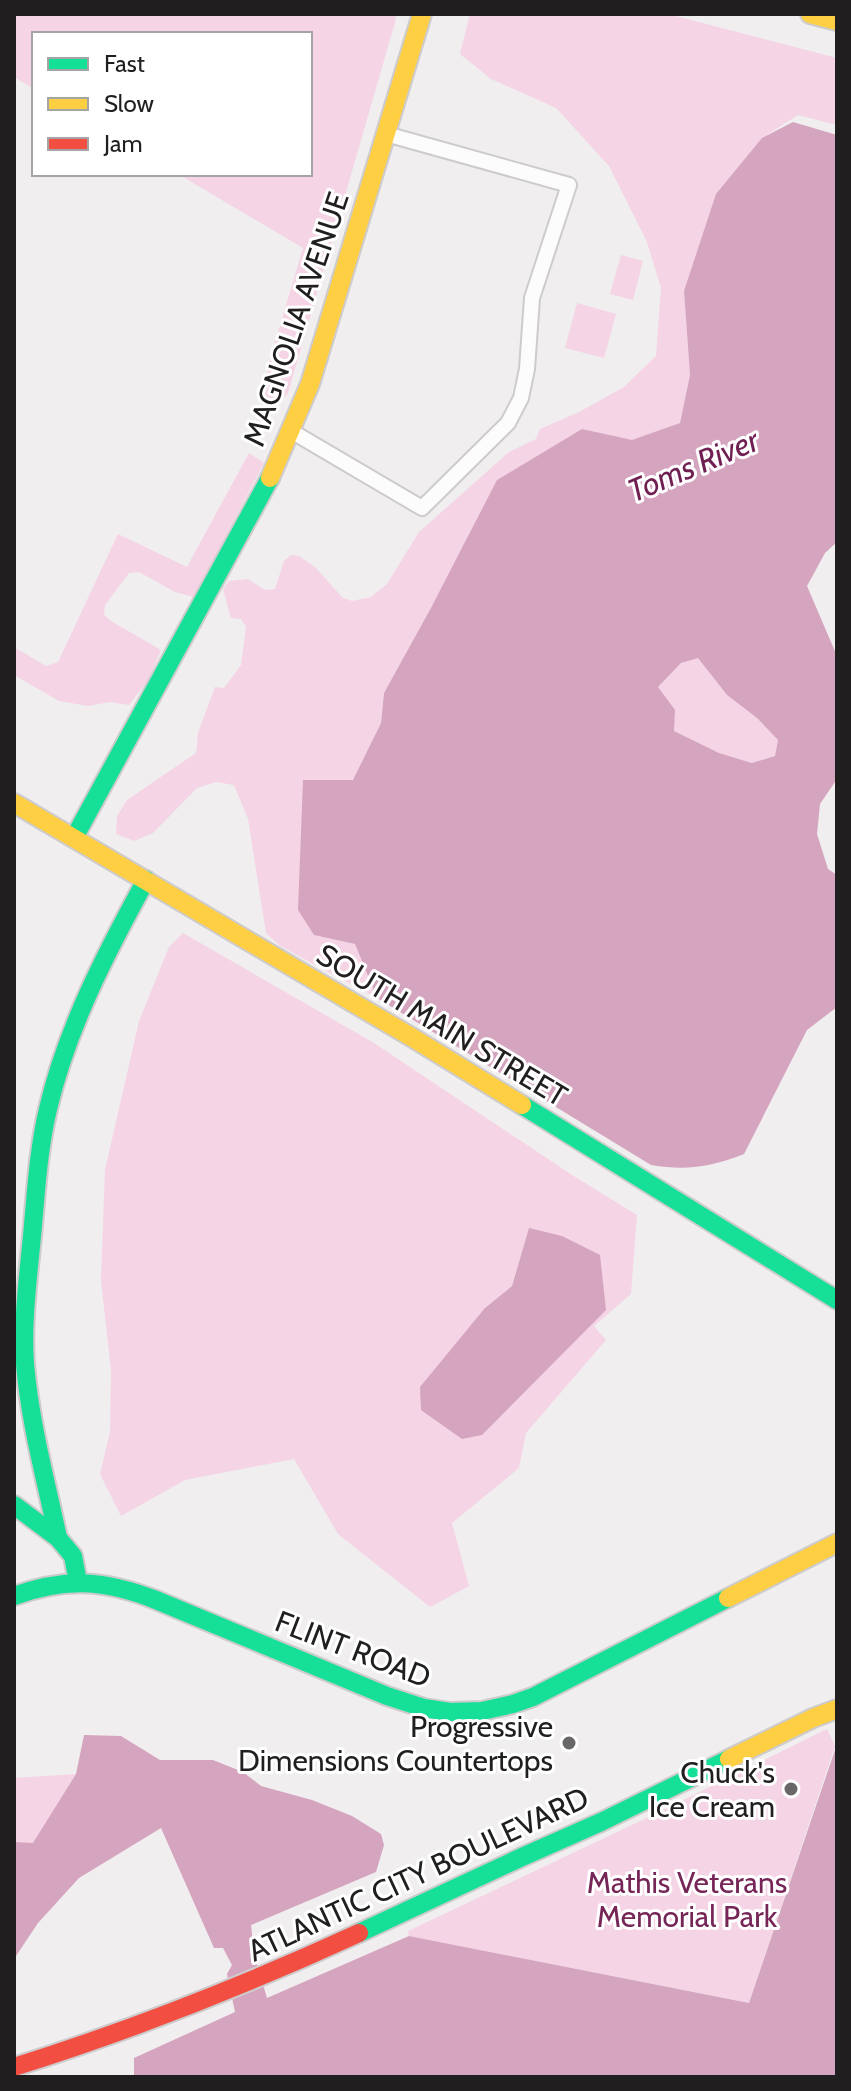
<svg xmlns="http://www.w3.org/2000/svg" width="851" height="2091" font-family="Cabin,sans-serif">
<style>
.green{fill:#f4d4e5;fill-rule:evenodd}
.water{fill:#d5a4bf;fill-rule:evenodd}
.lines{fill:none;stroke-linecap:round;stroke-linejoin:round}
.street-casing{stroke:#cdcbcc;stroke-width:18}
.fast-casing{stroke:#cdcbcc;stroke-width:22}
.slow-casing{stroke:#cdcbcc;stroke-width:22}
.jam-casing{stroke:#cdcbcc;stroke-width:22}
.street{stroke:#fdfcfd;stroke-width:14}
.fast{stroke:#16e098;stroke-width:18}
.slow{stroke:#ffcf43;stroke-width:18}
.jam{stroke:#f24e42;stroke-width:18}
.poi-dot{fill:#696768;stroke:#fff;stroke-width:3}
.labels{text-anchor:middle;dominant-baseline:central;stroke-width:6;stroke-linejoin:round;paint-order:stroke}
.street-label{font-size:30px;fill:#201e1f;stroke:#fff}
.poi-label{font-size:30px;fill:#201e1f;stroke:#fff;text-anchor:end}
.park-label{font-size:30px;fill:#762557;stroke:#fff}
.water-label{font-size:32px;font-style:italic;fill:#701f52;stroke:#fff}
</style>
<rect width="100%" height="100%" fill="#f1eeef"/>
<g class="green">
<polygon points="14,14 395,14 396,19 288,393 258,428 269,363 303,248 178,174 310,174 310,34 34,34 34,89 14,77"/>
<polygon points="470,14 668,14 837,58 837,125 798,115 762,138 684,291 690,375 680,423 632,441 582,429 432,606 384,693 381,723 353,781 315,935 355,944 377,998 280,946 266,933 248,819 234,785 216,782 197,788 153,833 134,841 116,834 117,816 127,800 196,753 198,733 215,687 224,688 241,665 246,627 241,619 231,618 223,589 229,581 248,579 265,590 275,589 284,561 291,555 299,556 315,567 343,598 352,601 371,597 387,584 419,532 509,452 536,439 540,429 579,412 624,387 656,356 661,288 647,242 609,166 556,108 491,79 460,54"/>
<polygon points="621,255 643,261 633,300 610,294"/>
<polygon points="577,303 616,314 604,358 565,348"/>
<polygon points="249,453 264,463 194,597 175,592 139,572 129,573 105,605 104,615 111,621 161,650 149,679 129,705 110,702 88,706 59,701 14,675 14,647 46,666 58,662 118,534 187,567"/>
<polygon points="698,657 727,695 757,718 778,740 775,756 752,763 719,753 674,731 658,687 681,663"/>
<path d="M183,933l191,110 198,132 65,40 -6,79 -37,32 12,14 -80,93 -7,35 -67,55 17,63 -39,21 -92,-73 -44,-75 -109,21 -64,36 -21,-42 10,-42 1,-61 -10,-91 4,-110 34,-149 30,-74zM529,1228l-47,207 3,-127 27,-22z"/>
<polygon points="827,1729 835,1746 749,2003 409,1936 408,1931 655,1814"/>
<polygon points="76,1774 33,1844 14,1842 14,1778"/>
</g>
<g class="water">
<path d="M793,122l44,13v407l-12,11 -18,33 30,70v123l-17,25 -3,30 11,35 9,6v132l-30,23 -63,124c-33,13 -58,17 -93,11l-274,-167 -22,-54 -41,-9 -16,-25 5,-130h50l28,-57 3,-30 48,-87 65,-126 85,-51 50,11 48,-17 10,-48 -6,-84 32,-97 46,-56zM698,658l29,37 30,23 21,22 -3,16 -23,7 -33,-10 -45,-22 1,-21 -17,-23 23,-24z"/>
<polygon points="529,1228 562,1236 600,1255 606,1310 482,1435 462,1439 421,1410 420,1387 485,1308 512,1286"/>
<polygon points="84,1735 121,1736 160,1760 213,1760 243,1772 261,1786 312,1800 352,1816 381,1834 384,1845 376,1872 251,1925 254,1954 267,1998 409,1936 749,2003 837,1744 837,2077 134,2077 134,2058 235,2012 227,1974 232,1965 223,1948 214,1948 161,1828 79,1878 38,1923 14,1959 14,1842 33,1843 76,1774"/>
</g>
<g class="lines">
<defs>
<polyline id="street" points="291,431 422,508 508,423 521,398 527,369 532,298 569,185 386,134"/>
<g id="fast">
<polyline points="74,838 270,478"/>
<polyline points="522,1105 837,1300"/>
<polyline points="14,1505 58,1538 73,1556 78,1582"/>
<path d="M58,1538c-12,-57 -28,-115 -33,-174 -3,-42 3,-85 7,-128 4,-42 6,-85 16,-127 19,-81 58,-156 98,-229"/>
<path d="M14,1596c52,-19 91,-16 142,4l231,96 37,12 26,4 32,-1 31,-7 20,-7 195,-99"/>
<polyline points="359,1933 522,1857 601,1822 729,1759"/>
</g>
<g id="slow">
<polyline points="810,14 837,21"/>
<polyline points="270,478 310,384 422,14"/>
<polyline points="14,803 413,1038 522,1105"/>
<polyline points="728,1598 837,1543"/>
<polyline points="729,1759 813,1718 837,1709"/>
</g>
<path id="jam" d="M14,2067c118,-37 232,-82 345,-134"/>
</defs>
<use href="#street" class="street-casing"/>
<use href="#fast" class="fast-casing"/>
<use href="#slow" class="slow-casing"/>
<use href="#jam" class="jam-casing"/>
<use href="#street" class="street"/>
<use href="#fast" class="fast"/>
<use href="#slow" class="slow"/>
<use href="#jam" class="jam"/>
</g>
<g class="poi-dot">
<circle cx="569" cy="1743" r="8"/>
<circle cx="791" cy="1789" r="8"/>
</g>
<g class="labels">
<g class="street-label">
<text transform="translate(296 319) rotate(-71)">MAGNOLIA AVENUE</text>
<text transform="translate(442 1025) rotate(31)">SOUTH MAIN STREET</text>
<text transform="translate(353 1649) rotate(21)">FLINT ROAD</text>
<text transform="translate(418 1874) rotate(-25)">ATLANTIC CITY BOULEVARD</text>
</g>
<g class="poi-label">
<text x="553" y="1726">Progressive<tspan x="553" dy="34">Dimensions Countertops</tspan></text>
<text x="775" y="1772">Chuck's<tspan x="775" dy="34">Ice Cream</tspan></text>
</g>
<g class="park-label">
<text x="687" y="1882">Mathis Veterans<tspan x="687" dy="34">Memorial Park</tspan></text>
</g>
<g class="water-label">
<text transform="translate(693 465) rotate(-23)">Toms River</text>
</g>
</g>
<rect width="851" height="2091" fill="none" stroke="#201e1f" stroke-width="32"/>
<rect x="32" y="32" width="280" height="144" fill="#ffffff" stroke="#a6a5a5" stroke-width="2"/>
<rect x="48" y="58" width="40" height="12" fill="#16e098" stroke="#a6a5a5" stroke-width="2"/>
<text x="104" y="72" font-size="24" fill="#201e1f">Fast</text>
<rect x="48" y="98" width="40" height="12" fill="#ffcf43" stroke="#a6a5a5" stroke-width="2"/>
<text x="104" y="112" font-size="24" fill="#201e1f">Slow</text>
<rect x="48" y="138" width="40" height="12" fill="#f24e42" stroke="#a6a5a5" stroke-width="2"/>
<text x="104" y="152" font-size="24" fill="#201e1f">Jam</text>
</svg>
